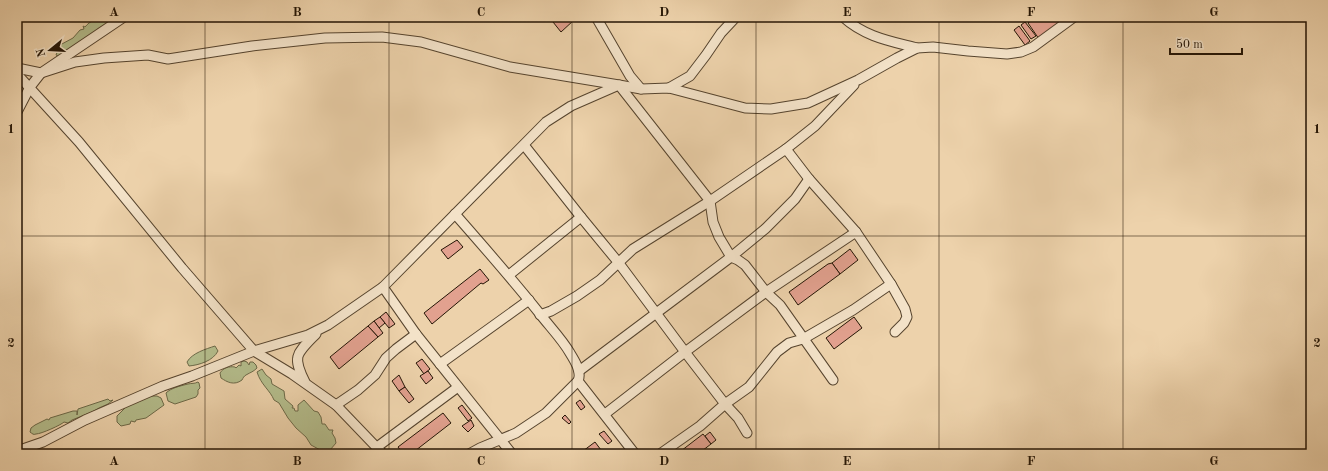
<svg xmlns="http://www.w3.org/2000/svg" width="1328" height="471" font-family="'Old Standard TT',serif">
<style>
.green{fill:#b4bd8c;stroke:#6c6948}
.building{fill:#e2a18f;stroke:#241505}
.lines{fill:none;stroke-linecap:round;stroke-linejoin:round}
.minor-casing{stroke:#56442e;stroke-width:11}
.minor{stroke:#f3e2c8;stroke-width:9}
.grid{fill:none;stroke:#241505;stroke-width:1;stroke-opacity:0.55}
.neatline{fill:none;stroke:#241505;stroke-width:1.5}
.grid-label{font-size:13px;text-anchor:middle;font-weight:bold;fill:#241505}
</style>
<rect width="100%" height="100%" fill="#edd2ab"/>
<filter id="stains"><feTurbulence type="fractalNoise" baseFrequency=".005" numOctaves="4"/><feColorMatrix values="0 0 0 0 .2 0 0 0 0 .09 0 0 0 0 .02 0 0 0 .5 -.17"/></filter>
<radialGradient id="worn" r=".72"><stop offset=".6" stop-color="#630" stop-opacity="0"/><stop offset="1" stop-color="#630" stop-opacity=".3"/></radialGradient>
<g class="green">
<path d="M113,17h5l-19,11 -6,5 -33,24 -4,-2 4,-10 13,-7 7,-8 4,-1 -1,-3 2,1c5,-6 11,-9 19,-7v1z"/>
<path d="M215,346l3,5c-5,10 -19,14 -29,15l-2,-4c5,-9 19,-13 28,-16z"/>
<path d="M244,361l3,1 2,3 1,-3h3l3,3 1,3c-4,4 -6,4 -11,7 -2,1 -3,3 -4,5 -8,6 -15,2 -21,-2l-1,-5c3,-5 9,-7 15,-6l1,1 3,-3 2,1v-4z"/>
<path d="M262,369l4,6 5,4 1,5 12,7 1,8 8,7 -1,2h2l1,3h3v-6l6,-5 10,11 4,1 3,5 1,7h3l4,6h4l-1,3 3,5 1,5 -6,7 -6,2 -13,-7 -5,-8 -10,-9 -8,-10 -9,-15 -5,-3c-4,-10 -13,-15 -17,-28z"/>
<path d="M198,382l1,1 1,5 -2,2v4l-2,3 -21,7 -7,-3 -2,-8c5,-5 14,-7 22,-9 4,-1 6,0 10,-2z"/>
<polygon points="151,396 157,396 161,398 164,405 146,418 136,420 135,422 131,421 130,424 121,426 117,422 117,416 127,406"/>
<path d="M108,399l2,2 3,-1 -5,4 -9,4 -7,4 -20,8 -4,3 -4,-1c-3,3 -23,12 -28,12 -3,1 -3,0 -6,-2l1,-4 4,-3 12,-6 2,1 1,-2 23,-7h4v4l1,-6z"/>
</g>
<g class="building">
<polygon points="549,17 572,17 574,20 561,32"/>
<polygon points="1036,17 1068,17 1039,39 1028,23"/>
<polygon points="1025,22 1036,36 1031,39 1021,25"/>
<polygon points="1019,26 1030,41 1025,45 1014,30"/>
<polygon points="457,240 463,247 448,259 441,250"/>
<polygon points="850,249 858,260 840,274 832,263"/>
<polygon points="832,263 840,274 798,305 789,292 828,264"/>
<polygon points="480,269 489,280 483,284 481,283 432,324 424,313"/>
<polygon points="386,312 395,324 389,328 380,317"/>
<polygon points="380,317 385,323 379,328 374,321"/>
<polygon points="854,317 862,328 834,349 826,338"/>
<polygon points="374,321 383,333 378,337 368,326"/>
<polygon points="368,326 378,337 339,369 330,357"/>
<polygon points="422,359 430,369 424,374 416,363"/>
<polygon points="428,371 433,378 426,384 420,376"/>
<polygon points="399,375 405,387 399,391 392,381"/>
<polygon points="405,387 414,399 409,403 399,391"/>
<polygon points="580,400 585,407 581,410 576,403"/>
<polygon points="462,405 472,418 468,421 458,408"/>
<polygon points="443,413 451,423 411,454 403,454 398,447"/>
<polygon points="565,415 571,422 569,424 562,418"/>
<polygon points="471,420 474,426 468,432 462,426"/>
<polygon points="604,431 612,441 608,444 599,434"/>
<polygon points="710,432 716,440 711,444 705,436"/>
<polygon points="703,434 711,444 698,454 677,454"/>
<polygon points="595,442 604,454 579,454"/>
</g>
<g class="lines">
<defs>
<g id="minor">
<polyline points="596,17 630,76 641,89"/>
<path d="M843,17c22,20 47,24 74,31"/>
<polyline points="17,68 41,73 75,62 104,58 148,55 168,59 252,46 325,38 382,37 421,42 510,67 619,85 710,201 713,222 719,237 731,257 738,260 745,265 766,292 780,305 833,380"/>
<polyline points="17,74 79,142 182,268 254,351 292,374 336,405 383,454"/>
<polyline points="854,85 815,126 786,149 809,179 856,232 891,284 905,309 907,317 904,323 895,332"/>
<polyline points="669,88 690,76 706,55 721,33 736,17"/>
<polyline points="17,112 30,87 41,73 124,17"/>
<polyline points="524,145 581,217 618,262 685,352 725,404 738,418 747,433"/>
<path d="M455,214c29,33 58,66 85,100 10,13 22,25 30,39 5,8 12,19 8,28l57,73"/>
<polyline points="509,275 581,217"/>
<polyline points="383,287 416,334 512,454"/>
<polyline points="540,315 551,311 577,296 600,280 633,249 710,201 786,149"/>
<polyline points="440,364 529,300"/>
<polyline points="579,371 731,257 765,229 795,199 809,179"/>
<path d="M305,382c-13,-26 -9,-28 11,-48"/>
<polyline points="336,405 358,390 375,375 386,358 396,349 416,334"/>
<polyline points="605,414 685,352 766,292 856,232"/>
<polyline points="377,447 458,387"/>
<polyline points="17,451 43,442 85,420 163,386 192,376 254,351 308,335 328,325 383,287 546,122 571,106 619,85 641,89 669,88 745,108 771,109 808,103 858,80 897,58 917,48 933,47 968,51 1007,54 1021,52 1033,47 1074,17"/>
<polyline points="469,454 480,448 516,433 546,413 578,381"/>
<polyline points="660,454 700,426 725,404 749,387 777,352 789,343 803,339 853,310 891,284"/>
</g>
</defs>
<use href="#minor" class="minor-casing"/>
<use href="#minor" class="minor"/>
</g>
<path class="grid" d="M205,17v437M389,17v437M572,17v437M756,17v437M939,17v437M1123,17v437M17,236h1294"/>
<rect width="1328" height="471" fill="none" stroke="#edd2ab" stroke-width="44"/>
<g transform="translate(50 50) rotate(252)" stroke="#f3e2c8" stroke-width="3" paint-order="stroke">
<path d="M0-3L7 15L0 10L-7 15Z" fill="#241505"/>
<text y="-6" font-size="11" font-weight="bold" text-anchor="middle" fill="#241505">N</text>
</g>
<path d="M1170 48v6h72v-6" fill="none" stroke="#241505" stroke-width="2"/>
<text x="1176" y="48" font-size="12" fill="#241505" stroke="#f3e2c8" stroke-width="3" paint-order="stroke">50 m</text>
<rect x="22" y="22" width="1284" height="427" class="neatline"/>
<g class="grid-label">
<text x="114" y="16">A</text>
<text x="297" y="16">B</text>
<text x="481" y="16">C</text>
<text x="664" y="16">D</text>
<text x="847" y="16">E</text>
<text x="1031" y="16">F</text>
<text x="1214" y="16">G</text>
<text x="11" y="133">1</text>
<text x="1317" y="133">1</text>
<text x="11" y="347">2</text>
<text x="1317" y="347">2</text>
<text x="114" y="465">A</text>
<text x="297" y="465">B</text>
<text x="481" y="465">C</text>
<text x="664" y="465">D</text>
<text x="847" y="465">E</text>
<text x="1031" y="465">F</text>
<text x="1214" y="465">G</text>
</g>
<rect width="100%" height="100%" filter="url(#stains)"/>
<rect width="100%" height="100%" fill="url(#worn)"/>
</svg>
